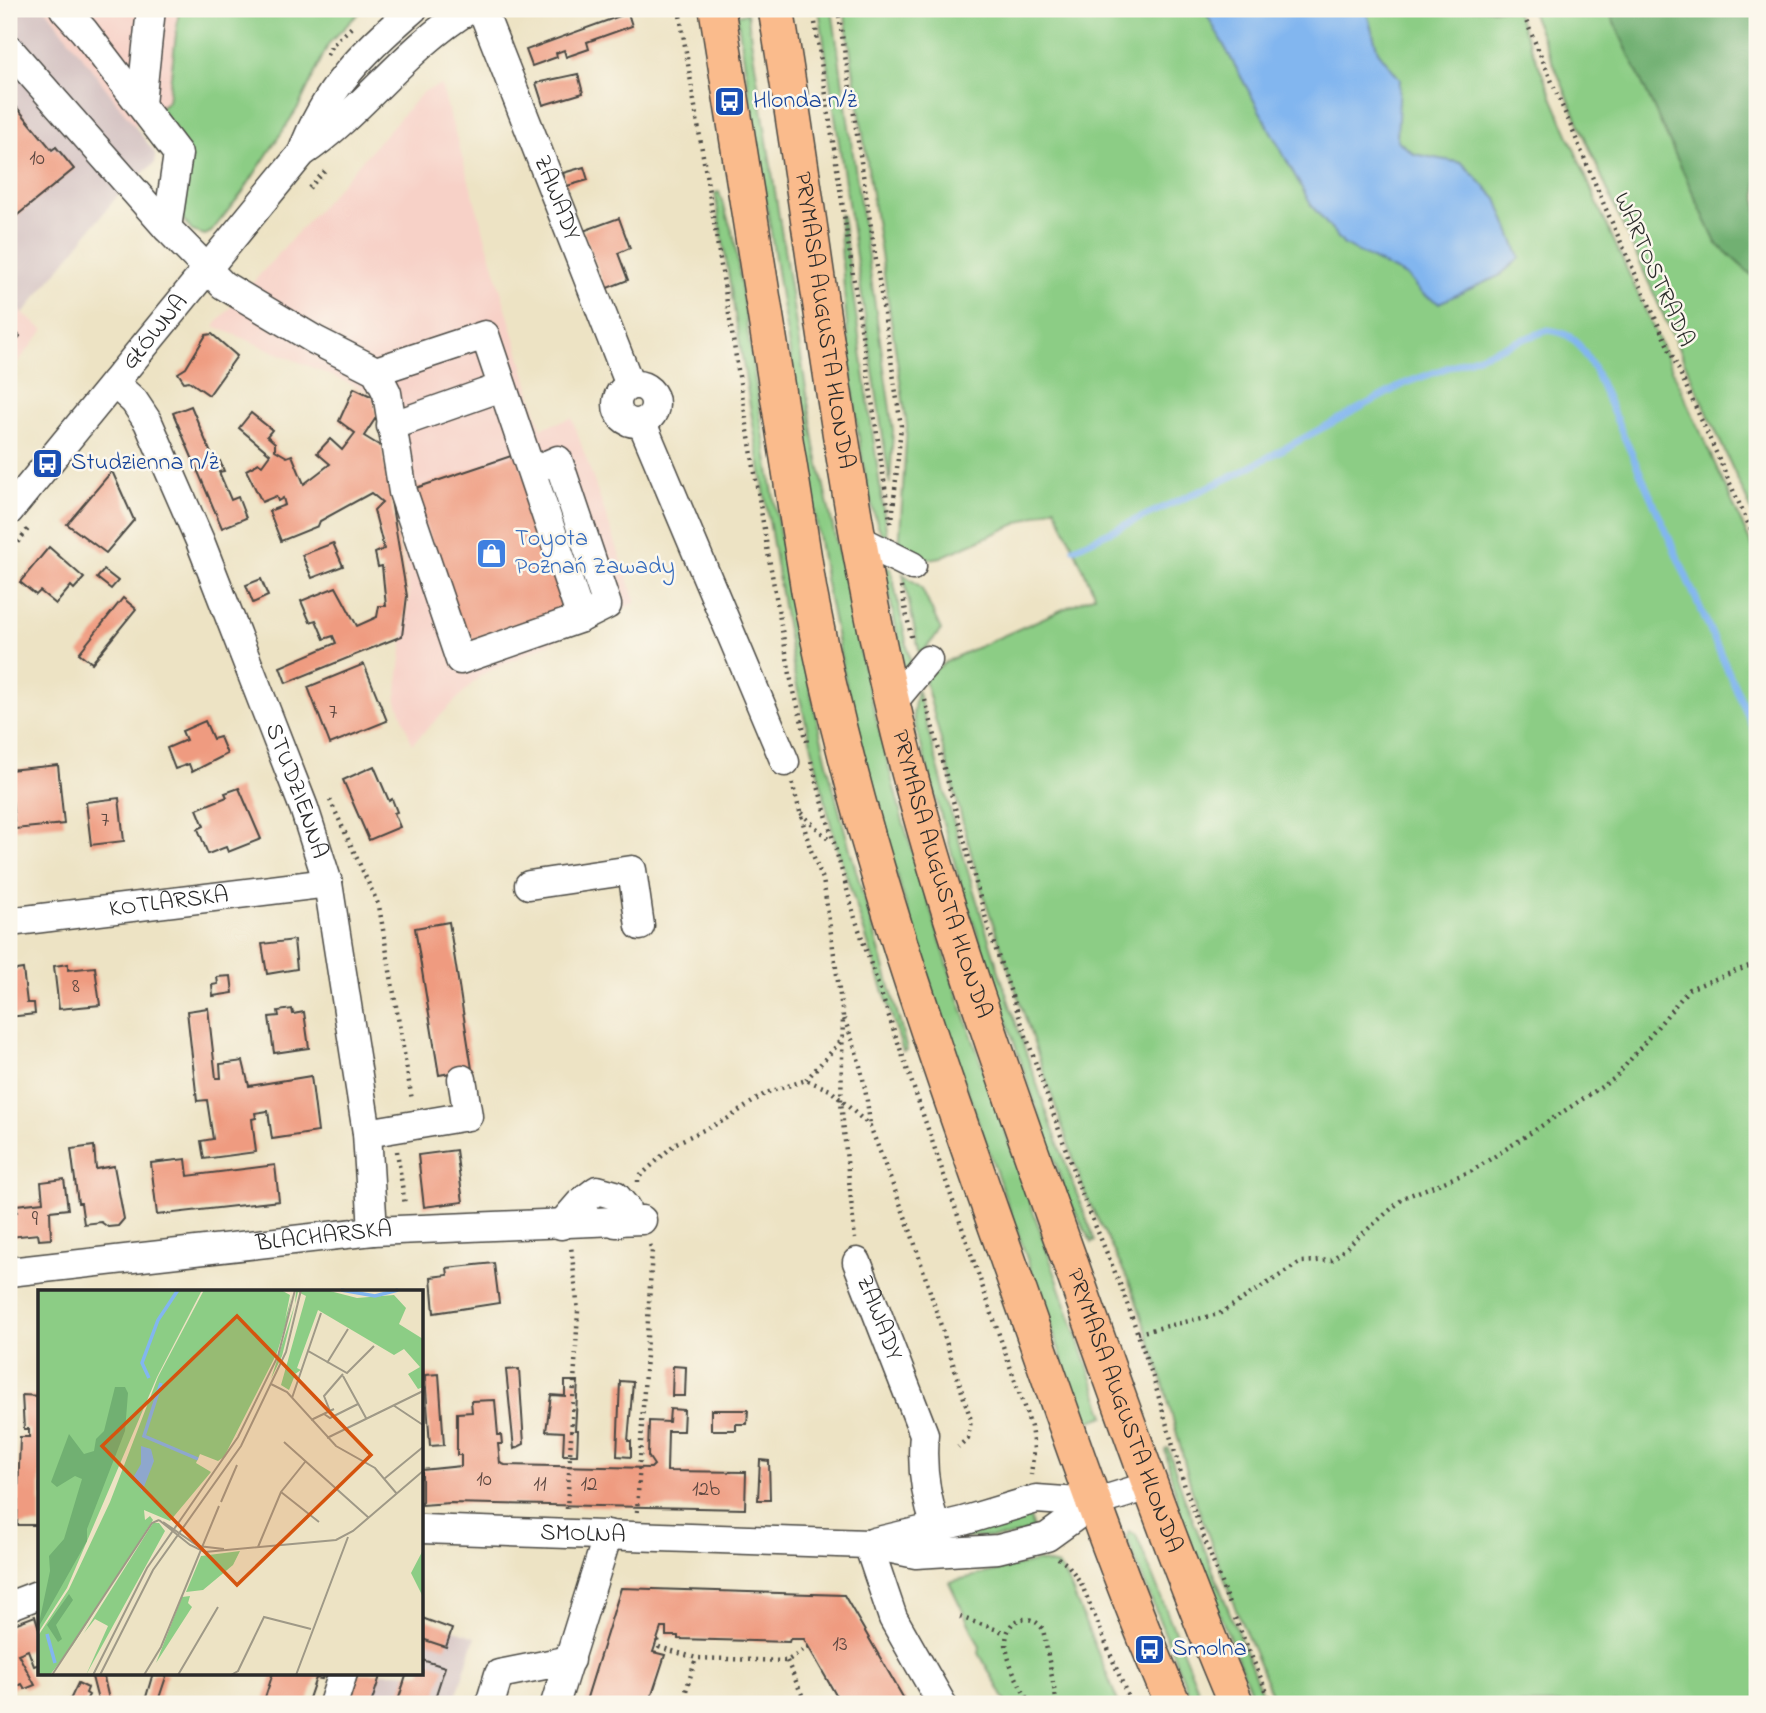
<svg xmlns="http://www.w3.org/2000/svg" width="1766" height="1713" font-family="'Indie Flower',sans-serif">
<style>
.built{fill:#f7d1c7}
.industrial{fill:#d2bfc0}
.green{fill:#8ccd85;stroke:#5c7c58;stroke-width:2}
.forest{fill:#71b072;stroke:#4e6e4e;stroke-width:2}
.water{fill:#82b6ef;stroke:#56708d;stroke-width:2}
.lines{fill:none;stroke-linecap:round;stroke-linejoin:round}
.stream{stroke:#82b6ef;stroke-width:7}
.building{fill:#ef9b80}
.minor-casing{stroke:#484742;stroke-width:31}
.major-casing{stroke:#484742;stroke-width:38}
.path{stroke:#484742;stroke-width:4.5;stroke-dasharray:2 5;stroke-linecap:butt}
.minor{stroke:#fff;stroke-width:28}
.major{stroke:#fabb8c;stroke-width:35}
.labels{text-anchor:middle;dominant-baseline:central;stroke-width:5;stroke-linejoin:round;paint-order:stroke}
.number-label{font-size:21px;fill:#5c4740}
.transit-label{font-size:24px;fill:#164399;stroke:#fbf7ec;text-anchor:start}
.street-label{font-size:24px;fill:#2b2b2b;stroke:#fbf7ec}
.shop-label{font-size:24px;fill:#366cbe;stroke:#fbf7ec;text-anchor:start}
.inset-river{fill:none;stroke:#82b6ef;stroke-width:3.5}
.inset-road{fill:none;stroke:#9f9987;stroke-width:2}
.view{fill:#d5540f;fill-opacity:0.15;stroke:#d5540f;stroke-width:3.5}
.inset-edge{fill:none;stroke:#2b2b2b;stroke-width:3.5}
</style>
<rect width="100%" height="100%" fill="#fbf7ec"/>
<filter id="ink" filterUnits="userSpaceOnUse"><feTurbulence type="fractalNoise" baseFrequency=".0143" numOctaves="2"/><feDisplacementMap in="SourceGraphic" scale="14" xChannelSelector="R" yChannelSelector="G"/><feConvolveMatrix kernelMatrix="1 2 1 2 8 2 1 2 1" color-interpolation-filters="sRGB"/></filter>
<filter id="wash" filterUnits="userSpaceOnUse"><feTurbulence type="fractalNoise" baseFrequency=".00686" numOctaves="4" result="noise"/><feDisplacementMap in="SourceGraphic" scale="28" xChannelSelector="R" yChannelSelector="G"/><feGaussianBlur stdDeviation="1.57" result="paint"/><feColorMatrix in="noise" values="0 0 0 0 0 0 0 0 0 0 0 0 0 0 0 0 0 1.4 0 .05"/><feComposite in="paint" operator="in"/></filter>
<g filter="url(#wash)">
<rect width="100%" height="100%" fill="#ede3c4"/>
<g class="built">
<polygon points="46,9 179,9 168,101 134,126"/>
<polygon points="441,85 541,428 572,418 636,602 481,675 412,744 396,698 409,595 377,395 214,326 423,92"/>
<polygon points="9,302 44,330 9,373"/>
</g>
<g class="industrial">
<polygon points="9,9 46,9 155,153 155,163 122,190 23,314 9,302"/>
<polygon points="422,1618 475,1637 454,1704 349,1704 360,1673 422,1673"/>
</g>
<g class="green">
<polygon points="179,9 363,9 329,43 299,106 242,193 211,232 205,235 192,231 182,218 155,106 160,107 168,101"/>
<polygon points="819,9 832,9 893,430 890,484"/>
<polygon points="844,9 1515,9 1600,210 1757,557 1757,1704 1276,1704 1236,1610 1193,1494 1160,1371 1131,1286 1086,1196 978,879 924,677 951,659 1095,595 1055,507 941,557 929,559 899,549 907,426"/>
<polygon points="1530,9 1757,9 1757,523 1613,203"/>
<polygon points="747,13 815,446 870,695 902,818 954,985 1105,1416 1085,1423 933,993 882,828 849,699 825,578 737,15"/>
<path d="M719,192l15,45c25,173 50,347 91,517 23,100 57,197 82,296l-4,1 -68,-210 -40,-163 -80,-485z"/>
<path d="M839,215h3l46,328c-33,-35 -45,-270 -49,-328z"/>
<polygon points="884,567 891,569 911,665 904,669"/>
<polygon points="903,574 921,587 941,630 920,655"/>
<path d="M917,689c49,187 107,372 178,552l-3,2 -25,-46 -105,-308 -46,-161 -3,-14z"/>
<polygon points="1168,1448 1185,1500 1266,1704 1256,1704 1182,1521 1165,1450"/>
<polygon points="1029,1513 1033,1530 1007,1537 909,1539"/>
<polygon points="1129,1531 1136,1535 1204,1704 1193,1704 1127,1539"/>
<polygon points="1037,1561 1058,1566 1066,1576 1119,1704 1007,1704 979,1653 980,1647 949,1582"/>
</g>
<polygon class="forest" points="1608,9 1757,9 1757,280 1716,243"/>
<polygon class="water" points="1204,9 1361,9 1367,13 1378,51 1400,79 1397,140 1414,154 1462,163 1497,199 1520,258 1499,276 1439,303 1422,294 1408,277 1344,245 1311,205"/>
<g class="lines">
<path class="stream" d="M1074,548l161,-73 171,-92 142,-53c28,3 32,16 46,39l163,367"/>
</g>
<g id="blocks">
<g class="building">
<polygon points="628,13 632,26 587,42 589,49 566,57 564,50 556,53 557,57 532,66 526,50"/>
<polygon points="578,74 583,93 543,105 536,83"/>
<polygon points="9,98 52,150 56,147 74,169 15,217 9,209"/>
<polygon points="584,167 588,180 567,186 563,173"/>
<polygon points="619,218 630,248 618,253 628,280 605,289 583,231"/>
<polygon points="9,326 20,336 9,350"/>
<polygon points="212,334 237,356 209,395 189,381 184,382 178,373 186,368 206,335"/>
<polygon points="354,388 373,397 377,416 364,436 382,447 407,596 402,636 286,683 280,667 336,643 333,636 324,639 316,620 310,622 301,601 336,587 357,626 377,617 379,606 386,606 382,566 378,567 375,553 384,549 374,510 382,502 371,493 320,521 318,526 281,541 269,511 285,505 283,498 278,501 276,496 262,502 246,470 259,463 262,465 270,454 239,428 251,413 272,430 267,436 275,443 275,450 287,457 292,455 304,484 330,464 317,453 330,439 342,450 355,433 339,421"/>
<polygon points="191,406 215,463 220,461 224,471 219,472 231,500 238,497 246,518 222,528 173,413"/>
<polygon points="517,454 572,617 468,652 413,489"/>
<polygon points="112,471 134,520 106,553 67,524"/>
<polygon points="333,543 343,566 312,578 302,555"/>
<polygon points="49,547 84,578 74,589 71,586 56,604 40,591 36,595 20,582"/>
<polygon points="104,570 118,581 111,589 97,578"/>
<polygon points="261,579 268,596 253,603 246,585"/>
<polygon points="123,598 136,609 92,663 79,653"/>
<polygon points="364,664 387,721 330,744 308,687"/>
<polygon points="205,721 213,739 220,737 227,754 192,772 189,764 175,769 167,748 186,740 182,731"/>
<polygon points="58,765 64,824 15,829 9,770"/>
<polygon points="374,766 389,801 392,799 397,812 394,813 400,827 369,840 343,780"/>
<polygon points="239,788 261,839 228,852 226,847 208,854 198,829 204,826 197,809 227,797 225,793"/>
<polygon points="119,798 124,841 91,845 86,802"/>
<polygon points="449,922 472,1069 439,1075 415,928"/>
<polygon points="294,940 297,969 267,974 262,944"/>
<polygon points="68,964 68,970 95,967 100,1005 59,1009 54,966"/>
<polygon points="23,969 27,1003 34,1003 35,1014 9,1017 9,971"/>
<polygon points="231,976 233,993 213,996 212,985 218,984 217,977"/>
<polygon points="208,1008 216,1078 221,1078 220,1064 243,1061 249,1086 311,1076 318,1132 272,1139 268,1111 255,1113 256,1118 252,1119 256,1152 204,1159 201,1141 213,1139 207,1100 197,1101 187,1011"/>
<polygon points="292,1009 293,1014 304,1012 309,1048 274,1053 269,1017 279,1016 278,1011"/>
<polygon points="94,1146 96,1169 114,1166 124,1219 118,1226 108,1227 101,1222 84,1224 81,1203 78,1203 71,1149"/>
<polygon points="456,1150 463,1202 424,1207 418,1155"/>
<polygon points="186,1159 188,1176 275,1165 279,1201 157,1215 151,1163"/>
<polygon points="64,1179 68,1209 50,1211 51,1239 39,1240 38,1234 10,1237 9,1213 17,1212 16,1205 43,1202 41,1182"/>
<polygon points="494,1263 499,1303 434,1313 431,1277 448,1275 447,1268"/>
<polygon points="673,1366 686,1367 685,1396 672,1396"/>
<polygon points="519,1369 524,1444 514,1449 506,1370"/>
<polygon points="439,1374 444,1445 430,1446 425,1375"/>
<polygon points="565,1381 578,1381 575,1430 578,1430 577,1455 563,1455 564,1432 546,1431 551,1395 565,1396"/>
<polygon points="620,1381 633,1382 628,1441 631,1441 631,1457 617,1456"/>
<polygon points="22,1395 40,1396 40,1525 17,1525 20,1437 29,1437 29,1429 24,1429"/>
<polygon points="495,1400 498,1435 501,1435 502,1444 498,1444 500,1463 505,1465 651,1468 654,1465 648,1456 649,1421 669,1422 670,1409 684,1410 683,1431 668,1431 667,1471 746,1472 745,1509 450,1503 422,1505 422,1470 461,1466 461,1455 457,1455 457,1413 472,1412 471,1401"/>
<polygon points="711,1410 748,1410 747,1424 736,1424 736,1430 711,1430"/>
<polygon points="760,1460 769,1461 770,1500 758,1500"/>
<polygon points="621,1588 844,1595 907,1704 841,1704 804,1639 790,1639 789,1642 678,1639 678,1636 666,1636 666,1628 661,1628 653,1652 665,1655 649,1704 585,1704"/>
<polygon points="35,1616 40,1632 40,1664 34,1666 28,1650 18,1654 35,1685 25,1689 22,1684 9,1690 9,1626"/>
<polygon points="422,1618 452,1629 446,1647 422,1639"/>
<polygon points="422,1660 445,1667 433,1704 397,1704 407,1673 422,1673"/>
<polygon points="91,1673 103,1673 110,1704 99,1704"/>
<polygon points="153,1673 167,1673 166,1677 157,1704 144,1704"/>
<polygon points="273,1673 324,1673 322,1679 316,1678 307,1704 263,1704"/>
<polygon points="358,1673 381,1673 371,1704 348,1704"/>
<polygon points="78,1683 88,1688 86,1693 89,1695 84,1704 68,1704"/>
</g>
</g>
</g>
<g filter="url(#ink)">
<use href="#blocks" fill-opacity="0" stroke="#484742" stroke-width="2"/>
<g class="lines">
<defs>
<g id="minor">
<polyline points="64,9 84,31 178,154 167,228"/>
<path id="s1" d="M482,9l148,376"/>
<polyline points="9,49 167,228 223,285 315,340 376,371 387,393 403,492 460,660 581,618 485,335 376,371"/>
<polyline points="141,104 151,9"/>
<path d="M302,153c23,-64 61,-101 111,-144"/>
<path id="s2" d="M114,383l20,18 14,21 52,119 104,267 24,75 39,250 6,98"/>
<circle cx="636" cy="404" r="19"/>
<polyline points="642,423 785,762"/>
<polyline points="391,426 502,387"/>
<polyline points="549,464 558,460 607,605 581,618"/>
<path id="s3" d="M9,511l293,-358c62,-42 103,-105 168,-144"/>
<polyline points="858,539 912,566"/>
<polyline points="892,703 928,660"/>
<polyline points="529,885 632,870 640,926"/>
<path id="s4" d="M9,922l319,-39"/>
<polyline points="367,1133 468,1116 462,1079"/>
<polyline points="561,1225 580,1203 597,1190 615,1195 626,1208 616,1223"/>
<path id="s5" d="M857,1262l67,172c-3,33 1,62 12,93"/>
<path id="s6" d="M9,1272l364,-41 269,-11"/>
<path id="s7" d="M422,1529l446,15 48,10 82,-5 49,-12 47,-34 55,-17"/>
<polyline points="874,1542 963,1521 1036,1499 1094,1503"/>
<polyline points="868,1544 893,1618 942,1704"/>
<polyline points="9,1606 40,1594"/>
<polyline points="333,1704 343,1673"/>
<polyline points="490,1704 499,1674 570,1660"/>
<polyline points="555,1704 608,1534"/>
</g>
<g id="major">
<path d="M717,9l92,582c43,229 120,447 198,666 53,150 103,301 166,447"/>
<path id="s8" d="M776,9c39,230 62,463 115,690 43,187 110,368 174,549 55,153 107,306 171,456"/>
</g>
</defs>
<use href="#minor" class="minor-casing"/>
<use href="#major" class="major-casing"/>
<g class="path">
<polyline points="679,9 767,547 791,680 808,746"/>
<polyline points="813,9 891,527"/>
<polyline points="838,9 901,426 892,521"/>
<polyline points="1521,9 1605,207 1757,543"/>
<polyline points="512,17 517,9"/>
<polyline points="327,55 332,45 354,25"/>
<polyline points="309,188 327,169"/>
<polyline points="9,553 28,529"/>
<polyline points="901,587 912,641"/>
<polyline points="925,700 989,930 1079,1187 1122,1289 1152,1374 1185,1487 1230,1607"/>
<polyline points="811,761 855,918 1031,1427 1034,1449 1031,1475"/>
<polyline points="792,783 810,848 823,879 843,1016 841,1102 855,1239"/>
<polyline points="330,800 379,906 412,1100"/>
<polyline points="801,813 830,841"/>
<path d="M844,1019c15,35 22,67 26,106"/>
<polyline points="806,1080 841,1041"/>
<polyline points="397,1151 405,1205"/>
<polyline points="638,1182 638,1178 676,1143 727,1119 766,1093 806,1080 830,1090 870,1126 911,1232 971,1420 968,1438 958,1447"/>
<polyline points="1138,1333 1219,1314 1301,1262 1332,1260 1405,1197 1472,1171 1615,1078 1689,989 1757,963"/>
<polyline points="567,1509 578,1311 571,1246"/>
<polyline points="637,1512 652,1250 649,1242"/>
<polyline points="1058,1558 1068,1565 1081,1583 1131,1704"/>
<polyline points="960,1617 1006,1633"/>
<polyline points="1235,1618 1272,1704"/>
<polyline points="657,1640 659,1647 696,1658 787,1661 808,1647"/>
<polyline points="787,1661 806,1704"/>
<polyline points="682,1704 696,1658"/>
<path d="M1030,1704c-11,-21 -36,-60 -17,-81 12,-7 21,-5 30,6l14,75"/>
</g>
<use href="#minor" class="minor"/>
<use href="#major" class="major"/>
</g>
</g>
<defs>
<symbol id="bus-square" viewBox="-11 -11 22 22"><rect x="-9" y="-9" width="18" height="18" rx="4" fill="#1a4fb4" stroke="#fbf7ec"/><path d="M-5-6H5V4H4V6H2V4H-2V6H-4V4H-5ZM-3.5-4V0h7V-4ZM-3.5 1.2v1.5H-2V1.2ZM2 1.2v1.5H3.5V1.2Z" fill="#fff"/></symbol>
<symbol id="shop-square" viewBox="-11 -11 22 22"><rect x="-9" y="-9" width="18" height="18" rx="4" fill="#3f7fe0" stroke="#fbf7ec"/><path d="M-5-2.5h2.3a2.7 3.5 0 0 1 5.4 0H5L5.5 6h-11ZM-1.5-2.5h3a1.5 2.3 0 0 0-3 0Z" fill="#fff"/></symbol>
</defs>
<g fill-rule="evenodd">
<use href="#bus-square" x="712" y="84" width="35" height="35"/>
<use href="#bus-square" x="30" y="446" width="35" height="35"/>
<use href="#shop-square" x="474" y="536" width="35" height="35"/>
<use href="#bus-square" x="1132" y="1632" width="35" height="35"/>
</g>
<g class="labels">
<g class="number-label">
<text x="37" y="159">10</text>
<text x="333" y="713">7</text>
<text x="105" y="821">7</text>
<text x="76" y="987">8</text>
<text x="35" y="1220">9</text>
<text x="484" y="1480">10</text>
<text x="540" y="1485">11</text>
<text x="589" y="1485">12</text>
<text x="706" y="1490">12b</text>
<text x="840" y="1645">13</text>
</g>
<g class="transit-label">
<text x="753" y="101">Hlonda n/ż</text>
<text x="71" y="463">Studzienna n/ż</text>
<text x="1172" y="1649">Smolna</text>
</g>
<g class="street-label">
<text stroke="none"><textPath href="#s1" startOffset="203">ZAWADY</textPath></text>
<text transform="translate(1653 270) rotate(66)">WARTOSTRADA</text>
<text stroke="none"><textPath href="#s8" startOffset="315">PRYMASA AUGUSTA HLONDA</textPath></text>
<text stroke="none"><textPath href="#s3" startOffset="231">GŁÓWNA</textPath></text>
<text stroke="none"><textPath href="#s2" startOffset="450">STUDZIENNA</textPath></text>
<text stroke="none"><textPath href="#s8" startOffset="882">PRYMASA AUGUSTA HLONDA</textPath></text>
<text stroke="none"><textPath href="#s4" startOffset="161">KOTLARSKA</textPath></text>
<text stroke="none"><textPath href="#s6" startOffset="317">BLACHARSKA</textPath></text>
<text stroke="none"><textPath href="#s5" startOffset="60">ZAWADY</textPath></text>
<text stroke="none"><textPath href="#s8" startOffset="1449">PRYMASA AUGUSTA HLONDA</textPath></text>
<text stroke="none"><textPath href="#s7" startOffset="161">SMOLNA</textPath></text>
</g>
<g class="shop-label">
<text x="515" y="539">Toyota<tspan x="515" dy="28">Poznań Zawady</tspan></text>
</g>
</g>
<g transform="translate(38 1290)">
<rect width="385" height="385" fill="#ede3c4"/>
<path d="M0,0h164l-45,87 -90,211 -29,45zM166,0h77l9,5 -5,25 7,-25 -6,28 -9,30 -53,104 -6,4 -18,-7 -4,9 15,9 -41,49 -26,-11 1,10 5,-4 3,4 -80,125 -23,30h-12v-39l31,-47 41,-87 48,-125zM247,0h41l31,8 37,-3 12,13 -7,16 24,15v48l-5,2 -10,-15 12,-7 -16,-18 -10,6 -76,-45 -21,58 4,2 -6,4 4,2 -4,-1 -6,15 -8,-5 25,-89 -8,-4 -16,64 -11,23 24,-75 1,-13zM115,233h6l6,8 -79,144 22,-49 -13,-7 -11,14zM385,260v47l-12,-24zM202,261l-7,14 -30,25 -17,2 15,-36zM152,306l-2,7 4,4 -36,56 26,-66z" fill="#8ccd85"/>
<path d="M77,97h10l3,6 -3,38 -38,98v12l-49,87 12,-57 -1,-15 15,-17 18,-60 -7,-3 -18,11 -6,-5 18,-48 15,20 10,-3 2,-12 8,-8zM31,304l4,6 -17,25 6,14 -4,3 -11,-17z" fill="#71b072"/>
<path d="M103,156l10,3 3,12 -12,31 -8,-16 7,-12z" fill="#82b6ef"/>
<path class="inset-river" d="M303,0l34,6 23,-6M111,88l-7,-15 16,-43 20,-30M123,93l-17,53 54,23M9,344l8,29"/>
<path class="inset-road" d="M270,61l13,-38M289,73l21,-34M305,86l23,42M233,94l16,8 49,54 39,22 22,26M254,108l16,-47 39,22 27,-27M355,115l30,20M292,121l-6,-15 19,-22M286,124l6,4 28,-14M273,130l23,-11M289,148l96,-47M246,152l85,76M346,189l39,-32M243,202l38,30M183,212l16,-37M121,230l31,25 15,7 131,-12 17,-9 70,-60M125,232l35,24 26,3M220,257l23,-55 24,-30M14,385l100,-152 7,-3M55,385l54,-107 91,-131 40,-81 17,-66M62,385l53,-105 88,-124 45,-94 15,-62M106,385l17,-28 58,-141M140,385l40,-68M193,385l7,-4 26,-54 47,12M258,385l52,-138"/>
<path class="view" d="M199,26l134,139 -134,130 -135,-139z"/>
<rect width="385" height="385" class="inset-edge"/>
</g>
<rect width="1766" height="1713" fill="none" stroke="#fbf7ec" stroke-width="35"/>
</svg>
